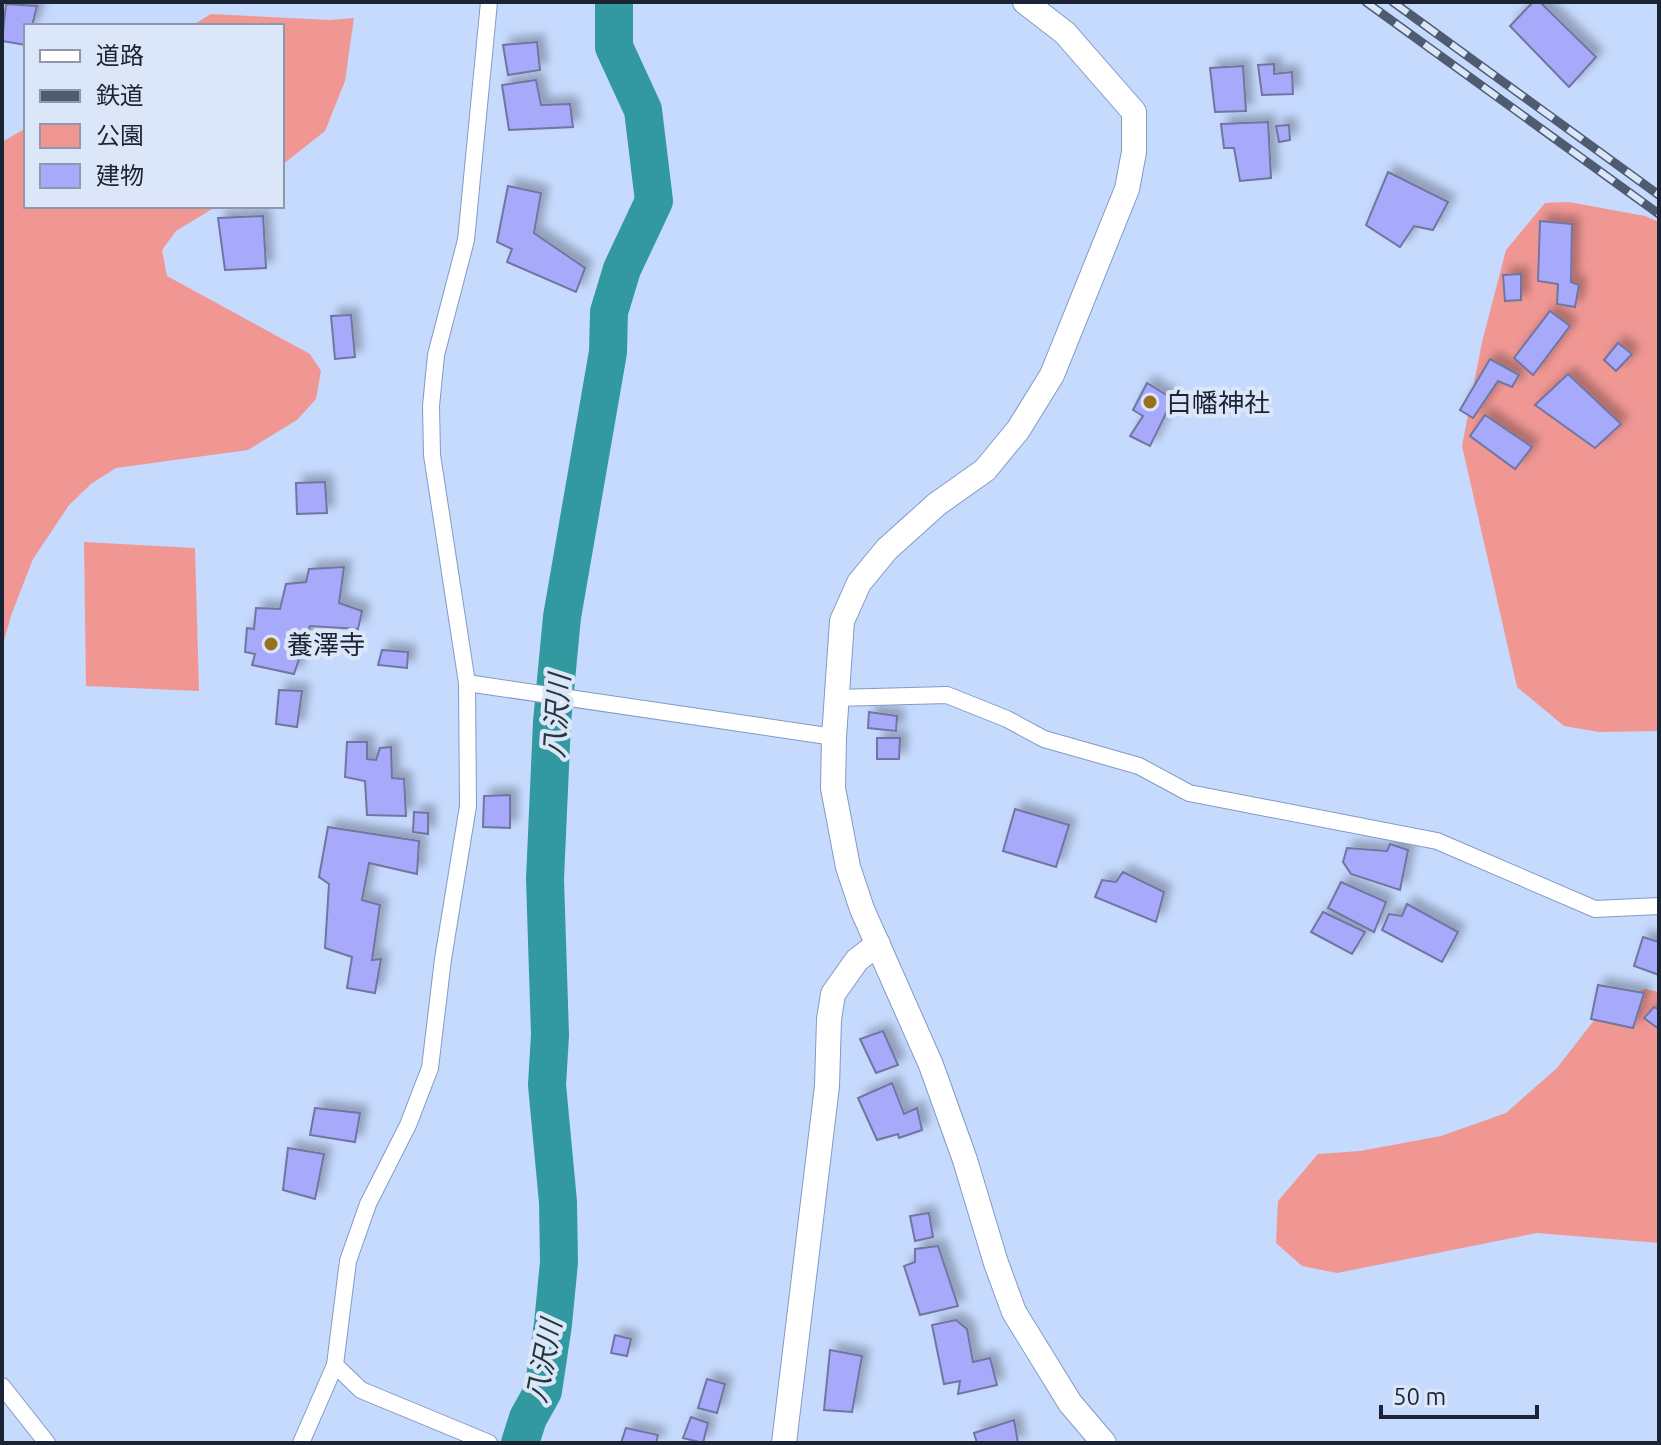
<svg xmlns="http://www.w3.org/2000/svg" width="1661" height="1445" font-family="Ubuntu,'Noto Sans JP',sans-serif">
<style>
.green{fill:#f09794}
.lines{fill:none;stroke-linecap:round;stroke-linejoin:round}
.river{stroke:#3299a0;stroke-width:38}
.building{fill:#a7a9fa;stroke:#7274a0;stroke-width:2;filter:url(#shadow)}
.street-casing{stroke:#839ac5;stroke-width:18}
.secondary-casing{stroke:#839ac5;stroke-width:26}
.street{stroke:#fff;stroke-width:16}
.secondary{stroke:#fff;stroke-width:24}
.rail-casing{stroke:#4e5b71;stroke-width:9}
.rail{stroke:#dce6f9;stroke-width:6;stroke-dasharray:18;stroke-linecap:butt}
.poi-dot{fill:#97711b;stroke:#dce6f9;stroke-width:3}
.labels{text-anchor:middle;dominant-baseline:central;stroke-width:8;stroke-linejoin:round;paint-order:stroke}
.poi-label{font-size:26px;fill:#1b2435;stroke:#dce6f9;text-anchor:start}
.water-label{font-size:28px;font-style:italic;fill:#22393b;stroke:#dce6f9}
</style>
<defs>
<filter id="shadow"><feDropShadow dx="7" dy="-7" stdDeviation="4" flood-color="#0004"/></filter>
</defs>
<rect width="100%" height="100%" fill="#c6dafe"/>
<g class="green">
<polygon points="211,14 330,20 354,18 345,81 325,131 282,165 282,26 191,26"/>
<polygon points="26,128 26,206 217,206 176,231 162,250 167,276 310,354 321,371 316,399 297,420 248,450 116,468 91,484 69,505 33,559 12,613 2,647 2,142"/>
<polygon points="1569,202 1645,216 1659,222 1659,731 1599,732 1564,726 1517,687 1462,446 1482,342 1506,250 1545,203"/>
<polygon points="84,542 195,548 199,691 86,686"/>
<polygon points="1645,989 1659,992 1659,1243 1537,1233 1337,1273 1302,1266 1276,1243 1278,1201 1318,1154 1360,1151 1441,1136 1506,1113 1557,1068 1606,1005"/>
</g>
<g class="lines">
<polyline class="river" points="520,1443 528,1418 543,1391 553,1324 559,1262 558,1202 547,1085 550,1035 545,879 552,722 562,617 608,352 609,312 622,269 654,201 643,110 614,47 614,2"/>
</g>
<g class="building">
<polygon points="1533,2 1540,2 1596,57 1569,87 1510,26"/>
<polygon points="6,4 37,6 32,26 26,26 26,45 2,41"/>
<polygon points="537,42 540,70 508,75 503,45"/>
<polygon points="1274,64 1274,74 1292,72 1293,94 1262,95 1258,65"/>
<polygon points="1243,66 1246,111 1215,112 1210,68"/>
<polygon points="536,80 541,105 570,104 573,127 509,130 502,85"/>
<polygon points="1268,122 1271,178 1240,181 1234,148 1224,148 1221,124"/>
<polygon points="1289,125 1290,140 1279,142 1276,126"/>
<polygon points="1388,172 1448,202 1433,230 1414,226 1400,247 1366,225"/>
<polygon points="508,186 541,193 534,233 585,268 576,292 507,262 512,249 497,242"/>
<polygon points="263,216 266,268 225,270 218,218"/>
<polygon points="1540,221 1572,224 1571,282 1579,285 1575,307 1557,304 1558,284 1538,281"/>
<polygon points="1521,274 1521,300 1505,301 1503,275"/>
<polygon points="1550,311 1570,326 1533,375 1514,358"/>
<polygon points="351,315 355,357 335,359 331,316"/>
<polygon points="1618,343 1632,354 1616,371 1604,360"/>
<polygon points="1490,359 1519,375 1512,387 1498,381 1473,418 1460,410"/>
<polygon points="1568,374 1621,424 1595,448 1535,405"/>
<polygon points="1147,383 1173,399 1150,446 1130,436 1143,416 1133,410"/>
<polygon points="1485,415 1532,447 1515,469 1470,436"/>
<polygon points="325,482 327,513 297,514 296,483"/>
<polygon points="344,567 339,603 362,611 358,629 310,626 294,674 252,665 255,654 245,652 247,628 254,629 256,608 280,609 286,584 306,582 309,569"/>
<polygon points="382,650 408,652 407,668 378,665"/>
<polygon points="279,690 302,691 297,727 276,724"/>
<polygon points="869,712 897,716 896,731 868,728"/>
<polygon points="877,738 900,738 899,759 877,759"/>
<polygon points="347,742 367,742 367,759 376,760 380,748 391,747 392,778 404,779 406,816 367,815 365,781 345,777"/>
<polygon points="510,795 510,828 483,827 484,796"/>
<polygon points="1015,809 1069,825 1056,867 1003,851"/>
<polygon points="414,812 428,813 428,834 413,832"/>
<polygon points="328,827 419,841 417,874 369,863 362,900 380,905 372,960 381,959 375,993 347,988 352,957 325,948 329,884 319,877"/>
<polygon points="1390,844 1408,850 1400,890 1351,874 1343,862 1347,848 1387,851"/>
<polygon points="1123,872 1164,892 1156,922 1095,897 1102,880 1116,882"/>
<polygon points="1341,882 1386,902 1374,932 1328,908"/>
<polygon points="1407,904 1458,932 1442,962 1382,930 1389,914 1402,916"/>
<polygon points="1323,912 1365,932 1352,954 1311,932"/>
<polygon points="1643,937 1659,942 1659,975 1634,966"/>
<polygon points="1598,985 1644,993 1633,1028 1591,1019"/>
<polygon points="1654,1007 1659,1010 1659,1029 1644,1018"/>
<polygon points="883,1031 898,1065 876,1073 860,1039"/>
<polygon points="892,1083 904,1114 917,1108 922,1130 899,1138 898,1134 877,1140 858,1098"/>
<polygon points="315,1108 360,1113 355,1142 310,1135"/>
<polygon points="288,1148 324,1154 315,1199 283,1190"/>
<polygon points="929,1213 933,1237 915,1241 910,1216"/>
<polygon points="938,1246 958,1306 920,1315 904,1266 915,1262 915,1249"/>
<polygon points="956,1320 967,1329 973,1362 990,1358 997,1385 958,1394 960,1381 944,1384 932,1325"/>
<polygon points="615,1335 631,1339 627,1356 611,1353"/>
<polygon points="830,1350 862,1356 852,1412 824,1410"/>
<polygon points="707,1379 725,1384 717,1413 698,1408"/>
<polygon points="691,1417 708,1423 703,1443 683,1438"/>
<polygon points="1014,1420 1018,1443 977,1443 974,1433"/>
<polygon points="626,1428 658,1435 656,1443 621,1443"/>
</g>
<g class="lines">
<defs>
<g id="street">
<polyline points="467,683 834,737"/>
<polyline points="836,698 947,695 1007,719 1044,739 1139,766 1189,793 1437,841 1595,909 1659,906"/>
<polyline points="335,1365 361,1390 489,1443"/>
<polyline points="2,1386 47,1443"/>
<polyline points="301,1443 335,1365 348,1261 368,1204 408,1125 430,1068 443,959 468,806 467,683 432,455 431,406 436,355 466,240 489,2"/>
</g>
<g id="secondary">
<polyline points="1025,2 1065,33 1134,112 1134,152 1127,189 1052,375 1018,430 985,470 937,504 887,549 859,583 842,621 834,737 833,788 848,867 862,909 931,1065 965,1160 996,1263 1014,1312 1070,1403 1104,1443"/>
<polyline points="784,1443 827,1086 829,1019 833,994 857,960 878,944"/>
</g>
</defs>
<use href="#street" class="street-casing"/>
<use href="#secondary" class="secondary-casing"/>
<use href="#street" class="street"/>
<use href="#secondary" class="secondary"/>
<defs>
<g id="rail">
<polyline points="1366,2 1659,214"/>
<polyline points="1393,2 1659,195"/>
</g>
</defs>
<use href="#rail" class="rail-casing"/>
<use href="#rail" class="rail"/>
</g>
<g class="poi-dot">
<circle cx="1150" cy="402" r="8"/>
<circle cx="271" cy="644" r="8"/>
</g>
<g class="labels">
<g class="poi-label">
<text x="1166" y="402">白幡神社</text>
<text x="287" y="644">養澤寺</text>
</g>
<g class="water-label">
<text transform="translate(556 716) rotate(-86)">八沢川</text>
<text transform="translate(543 1361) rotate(-79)">八沢川</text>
</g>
</g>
<rect width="1661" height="1445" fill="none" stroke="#1b2435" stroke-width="8"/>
<rect x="24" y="24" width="260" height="184" fill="#dce6f9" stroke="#8f98ab" stroke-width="2"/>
<rect x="40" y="50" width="40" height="12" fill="#ffffff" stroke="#8f98ab" stroke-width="2"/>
<text x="96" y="64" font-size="24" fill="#1b2435">道路</text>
<rect x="40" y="90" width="40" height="12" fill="#4e5b71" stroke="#8f98ab" stroke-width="2"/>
<text x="96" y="104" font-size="24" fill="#1b2435">鉄道</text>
<rect x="40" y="124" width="40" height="24" fill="#f09794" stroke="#8f98ab" stroke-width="2"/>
<text x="96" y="144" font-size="24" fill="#1b2435">公園</text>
<rect x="40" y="164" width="40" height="24" fill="#a7a9fa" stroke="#8f98ab" stroke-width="2"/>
<text x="96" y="184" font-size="24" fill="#1b2435">建物</text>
<path d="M1381 1405v12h156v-12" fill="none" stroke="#1b2435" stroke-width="4"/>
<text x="1393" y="1405" font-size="24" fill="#1b2435" stroke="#dce6f9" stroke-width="6" paint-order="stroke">50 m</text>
</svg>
